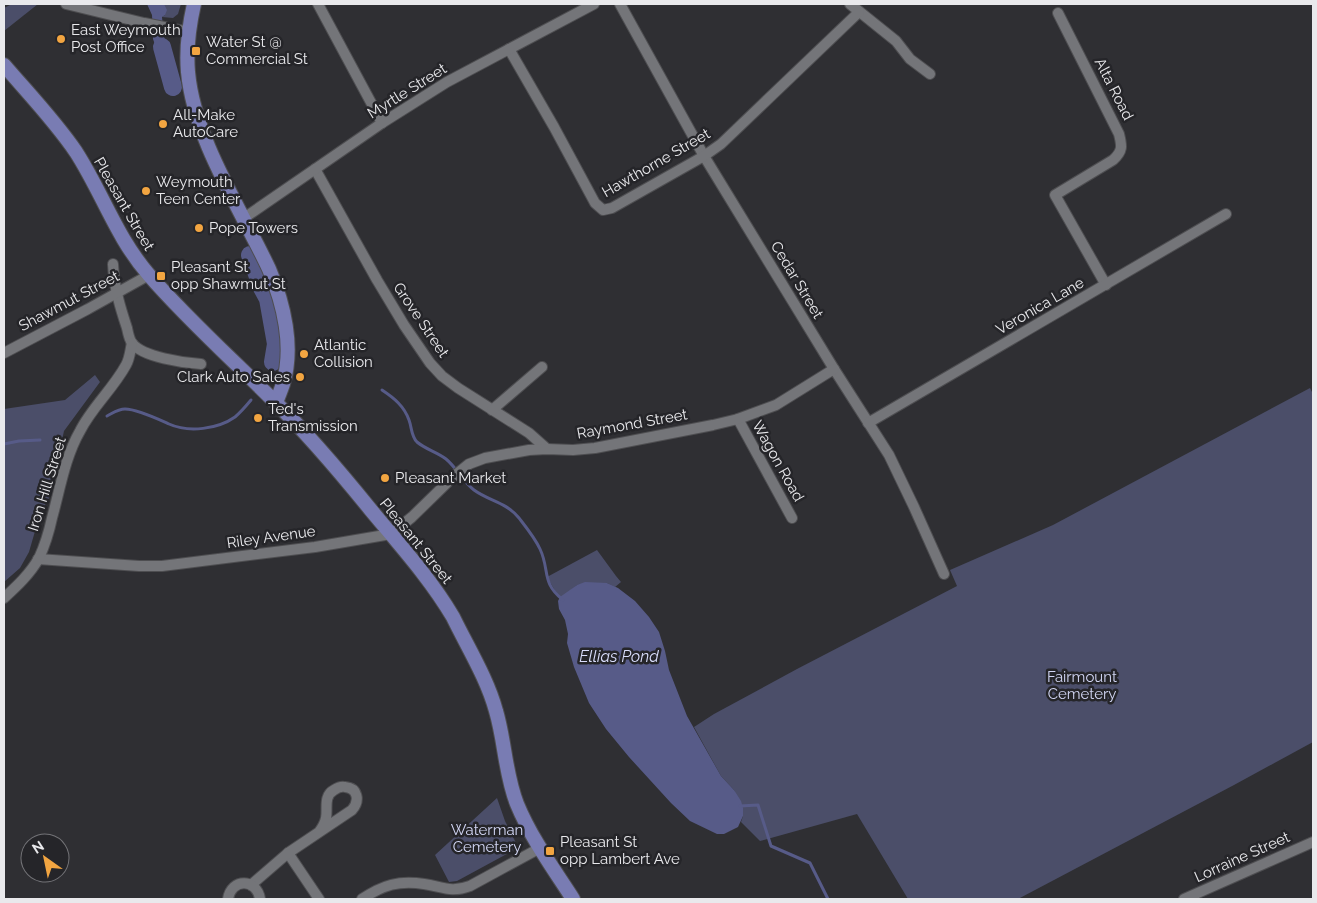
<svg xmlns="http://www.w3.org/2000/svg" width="1317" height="903" font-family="Raleway,sans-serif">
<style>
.green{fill:#4b4e69}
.water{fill:#575b88}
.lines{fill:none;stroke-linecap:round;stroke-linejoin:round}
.stream{stroke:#575b88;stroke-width:3}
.river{stroke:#575b88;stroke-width:18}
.minor-casing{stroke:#4e4e51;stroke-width:12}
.major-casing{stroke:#4e4e51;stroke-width:16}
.minor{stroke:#747579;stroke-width:10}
.major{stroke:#797cb3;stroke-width:14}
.poi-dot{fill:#f2a541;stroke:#252529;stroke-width:2}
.labels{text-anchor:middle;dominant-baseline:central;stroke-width:5;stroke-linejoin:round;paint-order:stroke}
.poi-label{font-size:15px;fill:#e9e9ec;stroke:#252529;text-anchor:start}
.street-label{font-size:15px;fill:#e9e9ec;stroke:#252529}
.park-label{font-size:15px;fill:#d2d6f4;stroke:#252529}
.water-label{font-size:16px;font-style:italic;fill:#dadefc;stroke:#252529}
</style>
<rect width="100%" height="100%" fill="#2f2f33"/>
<g class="green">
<polygon points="12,4 38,4 4,31 4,8"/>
<polygon points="164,4 181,4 178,14 173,18 162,17 165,15"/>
<polygon points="95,375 100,382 64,431 49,498 40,514 29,552 20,568 4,582 4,409 65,400"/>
<polygon points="1310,388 1313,394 1313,742 1234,785 1018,899 908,899 857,814 760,841 741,822 743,816 734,790 721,776 694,727 714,714 797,669 957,586 950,570 1053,525"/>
<polygon points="597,550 616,576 621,582 615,587 607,583 577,585 560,599 547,577"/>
<polygon points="497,798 505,821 516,843 516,846 514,850 457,881 449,882 435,855"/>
</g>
<g class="water">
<polygon points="147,4 164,4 167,10 165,15 162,17 164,37 169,54 167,69 158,53 153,39 152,15"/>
<polygon points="585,582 607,583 618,588 635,601 649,617 659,632 665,651 669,670 687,716 721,776 734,790 741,801 743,808 743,816 738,827 724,834 717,834 690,821 671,803 629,757 606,729 589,703 574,667 567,643 568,634 565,620 559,609 558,601 560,597 577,585"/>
</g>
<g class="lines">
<g class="stream">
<polyline points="271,371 273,362 276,363"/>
<path d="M382,390c12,8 22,16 27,30 3,8 2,16 8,22 8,7 20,10 29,17 11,9 17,23 28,31 15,11 32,12 45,28 7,9 16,20 21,31 10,21 1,34 23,51"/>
<path d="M107,416c6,-3 11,-7 18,-7 12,0 33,10 44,15 20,9 49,5 66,-7 6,-5 11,-11 16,-17"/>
<polyline points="4,444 19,441 40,440"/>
<polyline points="740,806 758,805 771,846 810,863 828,899"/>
</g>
<g class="river">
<polyline points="162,47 173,87"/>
<polyline points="250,255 262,288 268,299 276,344 273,362"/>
</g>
<defs>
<g id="minor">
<polyline points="66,4 144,23 189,32"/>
<polyline points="318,4 382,123"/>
<polyline points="620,4 704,156 834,369 889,455 914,507 944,574"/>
<polyline points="850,4 896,41 910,59 930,74"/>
<path d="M1058,13l61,121c3,12 4,17 -6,26l-58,35 51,90"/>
<polyline points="509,49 554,127 595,203 603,210 612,208 704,156 721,144 859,12"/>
<polyline points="315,169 377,280 404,325 430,363 442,376 458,388 529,433 547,449"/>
<polyline points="244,218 382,123 447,82 594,4"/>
<path d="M113,264c1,23 7,43 14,64 1,5 2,11 5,15 10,14 52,20 69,21"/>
<polyline points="4,353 88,309 149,275"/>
<polyline points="492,410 542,367"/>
<polyline points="738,419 792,518"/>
<polyline points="868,423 1226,214"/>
<polyline points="38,559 139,566 162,566 315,547 391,534 412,517 453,477 469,464 485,458 529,450 547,449 573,450 595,448 713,425 738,419 776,405 834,369"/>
<path d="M4,598c13,-12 26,-24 35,-40 6,-13 10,-26 13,-40 8,-29 13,-61 28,-87 12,-24 33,-42 46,-66 4,-7 4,-14 6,-22"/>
<polyline points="288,853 319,899"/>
<path d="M251,885l37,-32 64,-43c8,-9 6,-22 -7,-23 -4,-1 -8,1 -11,3 -11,6 -6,19 -8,28 -1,5 -4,10 -7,14"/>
<path d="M228,899c3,-21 29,-21 32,0"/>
<path d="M362,899c21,-14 37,-19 62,-15 19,3 27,9 46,2l70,-38"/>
<polyline points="1184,899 1313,842"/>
</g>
<g id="major">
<path d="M194,4c-5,22 -8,45 -6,68 6,67 53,137 81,197 15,35 25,78 14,115 -2,6 -5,13 -7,19"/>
<path d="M4,65c24,28 51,56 72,87 27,42 40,85 73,123 39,45 84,85 126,127 34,33 65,70 95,107 29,35 60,69 83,108 15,31 34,61 43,94 9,30 9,63 21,93 14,34 36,64 56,95"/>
</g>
</defs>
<use href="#minor" class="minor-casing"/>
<use href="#major" class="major-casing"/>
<use href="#minor" class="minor"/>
<use href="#major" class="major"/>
</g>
<g class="poi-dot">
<circle cx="61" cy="39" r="5"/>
<rect x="191" y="46" width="10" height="10" rx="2.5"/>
<circle cx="163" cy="124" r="5"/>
<circle cx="146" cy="191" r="5"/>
<circle cx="199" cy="228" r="5"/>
<rect x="156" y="271" width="10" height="10" rx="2.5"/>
<circle cx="304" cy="354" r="5"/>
<circle cx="300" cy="377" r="5"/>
<circle cx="258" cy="418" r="5"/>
<circle cx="385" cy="478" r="5"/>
<rect x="545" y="846" width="10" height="10" rx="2.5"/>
</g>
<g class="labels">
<g class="poi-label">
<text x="71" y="30">East Weymouth<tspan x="71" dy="17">Post Office</tspan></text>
<text x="206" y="42">Water St @<tspan x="206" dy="17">Commercial St</tspan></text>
<text x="173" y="115">All-Make<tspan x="173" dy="17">AutoCare</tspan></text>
<text x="156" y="182">Weymouth<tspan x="156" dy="17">Teen Center</tspan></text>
<text x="209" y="228">Pope Towers</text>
<text x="171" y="267">Pleasant St<tspan x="171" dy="17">opp Shawmut St</tspan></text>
<text x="314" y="345">Atlantic<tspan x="314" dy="17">Collision</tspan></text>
<text x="290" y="377" text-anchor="end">Clark Auto Sales</text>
<text x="268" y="409">Ted's<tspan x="268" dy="17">Transmission</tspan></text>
<text x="395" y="478">Pleasant Market</text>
<text x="560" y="842">Pleasant St<tspan x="560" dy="17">opp Lambert Ave</tspan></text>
</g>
<g class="street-label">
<text transform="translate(1114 89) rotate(63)">Alta Road</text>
<text transform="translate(407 91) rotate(-32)">Myrtle Street</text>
<text transform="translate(656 163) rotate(-30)">Hawthorne Street</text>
<text transform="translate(124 204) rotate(60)">Pleasant Street</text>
<text transform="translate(797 280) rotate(59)">Cedar Street</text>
<text transform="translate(69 301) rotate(-28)">Shawmut Street</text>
<text transform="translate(1040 306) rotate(-30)">Veronica Lane</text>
<text transform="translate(421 320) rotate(56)">Grove Street</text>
<text transform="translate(632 424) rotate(-10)">Raymond Street</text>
<text transform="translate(778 461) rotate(61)">Wagon Road</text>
<text transform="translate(47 484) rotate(-73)">Iron Hill Street</text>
<text transform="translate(271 537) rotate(-8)">Riley Avenue</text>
<text transform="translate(416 541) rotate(51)">Pleasant Street</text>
<text transform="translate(1242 857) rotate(-24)">Lorraine Street</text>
</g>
<g class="park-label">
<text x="1082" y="677">Fairmount<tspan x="1082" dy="17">Cemetery</tspan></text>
<text x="487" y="830">Waterman<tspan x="487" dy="17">Cemetery</tspan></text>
</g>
<g class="water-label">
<text x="619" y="656">Ellias Pond</text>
</g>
</g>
<rect width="1317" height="903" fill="none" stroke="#e9e9ec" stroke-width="10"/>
<g transform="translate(45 858) rotate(327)"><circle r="24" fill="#252529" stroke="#737377"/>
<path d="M0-4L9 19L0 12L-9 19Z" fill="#f2a541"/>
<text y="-8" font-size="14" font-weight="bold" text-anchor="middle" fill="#e9e9ec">N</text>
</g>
</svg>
